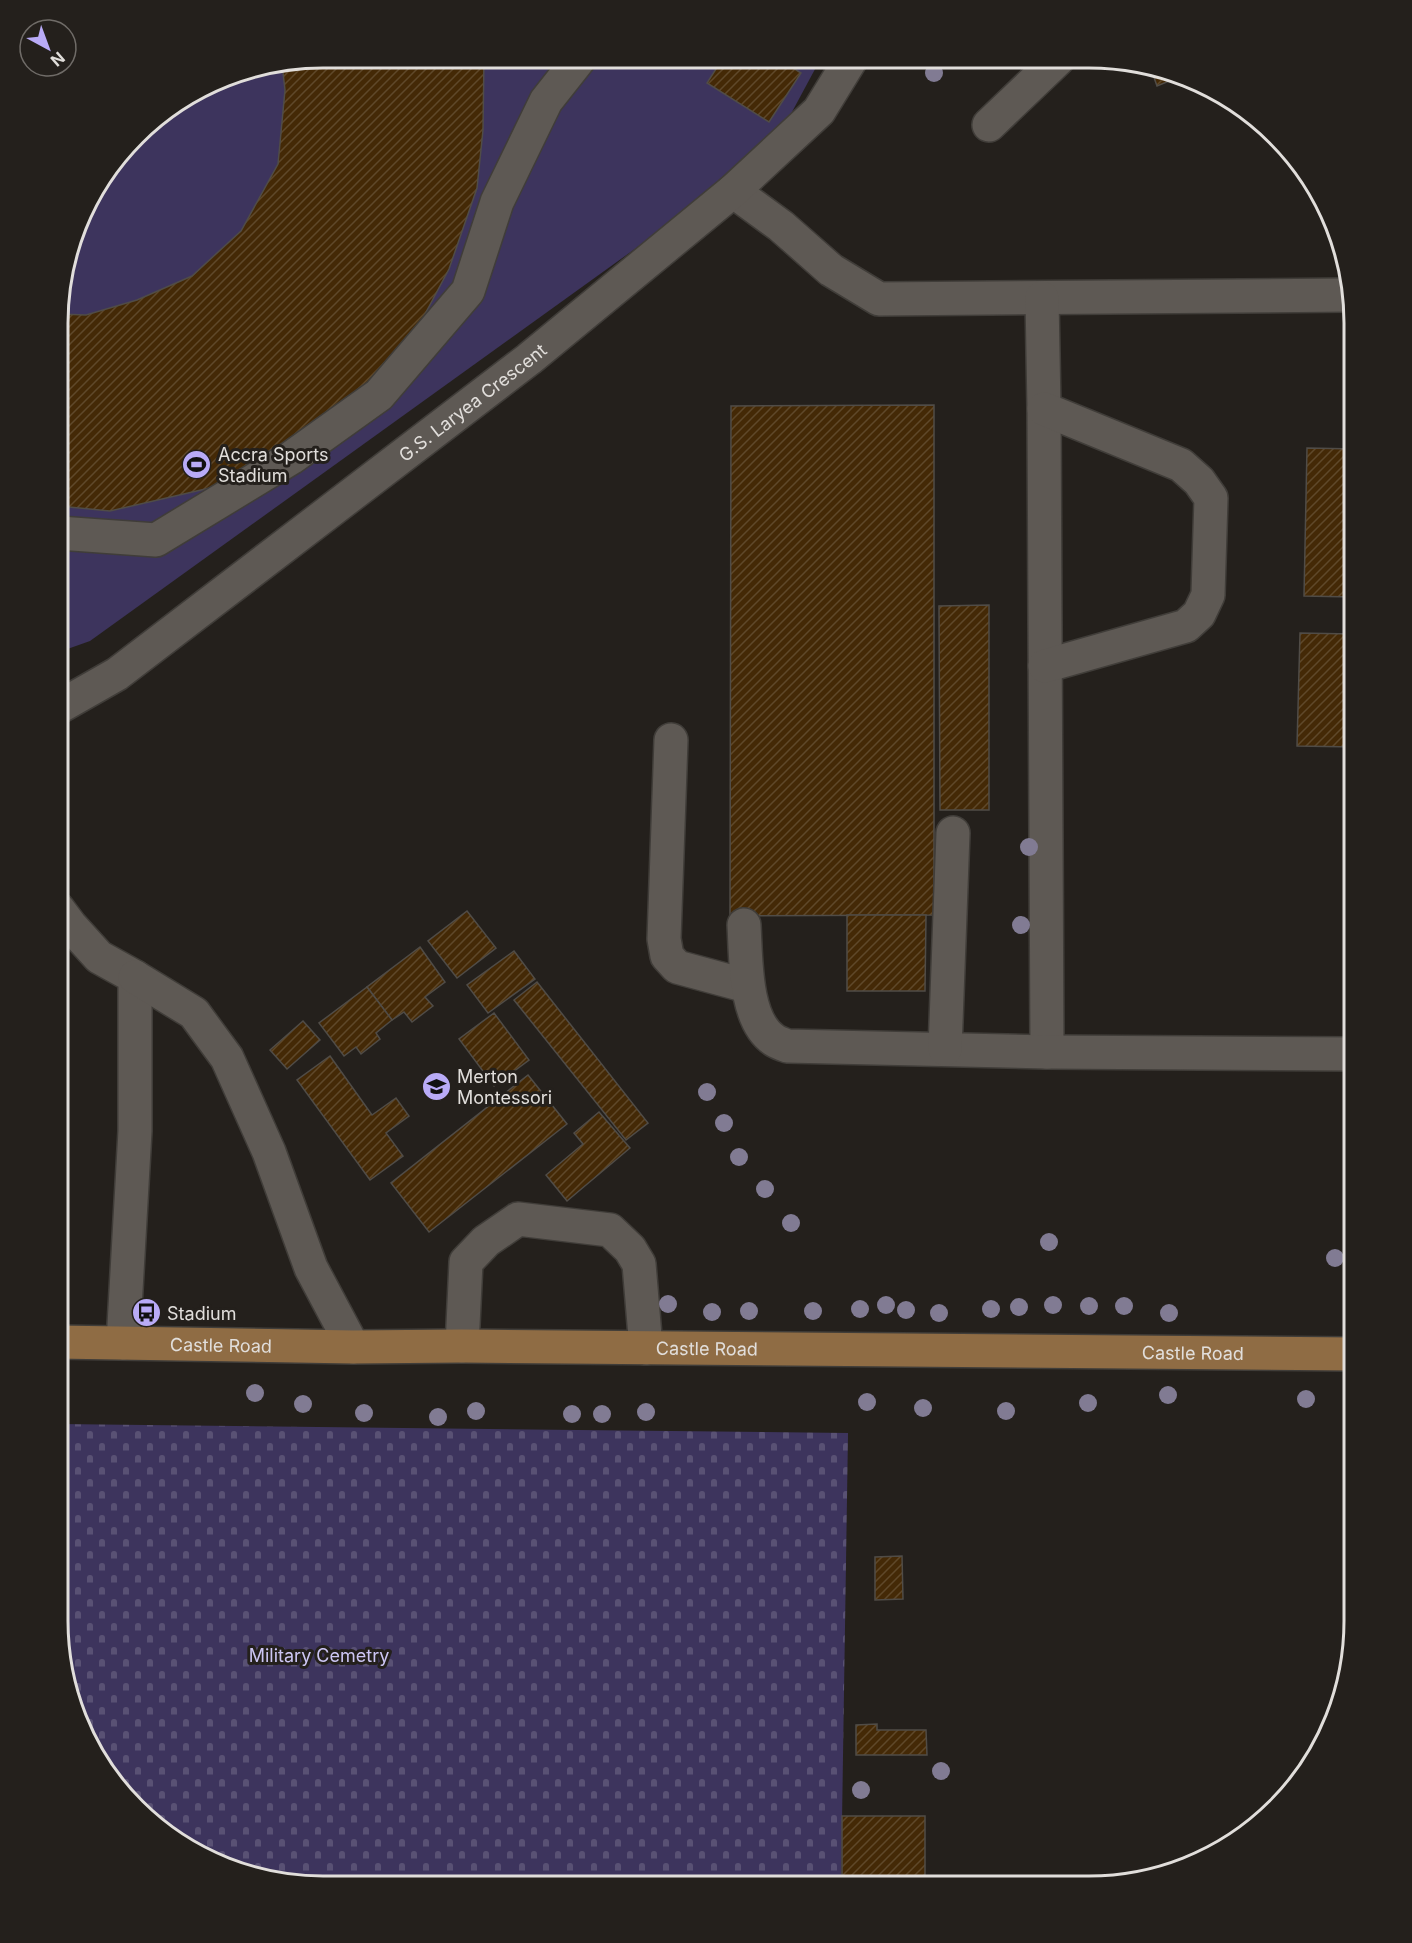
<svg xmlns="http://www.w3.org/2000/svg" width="1412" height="1943" font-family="Inter,sans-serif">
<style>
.cemetery{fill:url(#cemetery-stones)}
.pitch{fill:#3d345d}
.building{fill:url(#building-hatch);stroke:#504c47;stroke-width:1.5}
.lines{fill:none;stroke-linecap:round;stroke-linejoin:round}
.minor-casing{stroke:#403d39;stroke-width:36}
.major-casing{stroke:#403d39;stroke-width:36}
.minor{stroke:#5e5954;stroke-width:33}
.major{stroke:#8f6c44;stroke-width:33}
.tree{fill:#817b93}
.labels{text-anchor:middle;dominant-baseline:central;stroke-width:6;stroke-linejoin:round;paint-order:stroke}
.street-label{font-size:18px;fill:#e1dedb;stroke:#24201c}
.poi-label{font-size:18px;fill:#e1dedb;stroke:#24201c;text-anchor:start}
.park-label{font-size:18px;fill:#cdc6f4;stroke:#24201c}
.rim{fill:none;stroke:#e1dedb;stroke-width:3}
</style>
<defs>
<pattern id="cemetery-stones" width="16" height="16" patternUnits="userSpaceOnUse" patternTransform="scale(1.5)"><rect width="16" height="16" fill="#3d345d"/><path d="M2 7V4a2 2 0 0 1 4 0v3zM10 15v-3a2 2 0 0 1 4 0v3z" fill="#595174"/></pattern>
<pattern id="building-hatch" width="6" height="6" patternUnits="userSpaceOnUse" patternTransform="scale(1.5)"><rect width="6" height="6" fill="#442906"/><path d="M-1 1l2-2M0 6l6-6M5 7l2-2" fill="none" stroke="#5f482a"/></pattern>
</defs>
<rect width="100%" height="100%" fill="#24201c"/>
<polygon class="cemetery" points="57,1424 848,1433 841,1885 289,1884 221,1866 161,1831 84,1737 57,1620"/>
<polygon class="pitch" points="323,57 821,58 771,151 90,641 59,652 59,288 92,190 148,123 237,71"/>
<g class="building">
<polygon points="323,57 484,57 483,130 477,188 449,269 417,329 353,402 214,487 110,511 59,506 59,314 86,315 137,300 192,276 241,231 278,164 285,90 282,64"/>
<polygon points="723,58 778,58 801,73 769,122 707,83"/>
<polygon points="1150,66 1184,75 1157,86"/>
<polygon points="934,405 934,915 730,916 731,406"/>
<polygon points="1307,448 1355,449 1355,747 1297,746 1300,633 1352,634 1353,597 1304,596"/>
<polygon points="989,605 989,810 940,810 939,606"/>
<polygon points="467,911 496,948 457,978 428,941"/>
<polygon points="847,915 926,915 925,991 847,991"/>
<polygon points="420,947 445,982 425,997 433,1006 412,1022 404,1012 392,1020 367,987"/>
<polygon points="514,951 535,979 488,1013 467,985"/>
<polygon points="537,982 648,1123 626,1140 514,1000"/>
<polygon points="367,987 392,1020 376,1033 380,1039 361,1054 356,1047 344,1056 319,1023"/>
<polygon points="494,1013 529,1060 494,1086 459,1039"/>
<polygon points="303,1021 320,1040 287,1069 270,1050"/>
<polygon points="330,1056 372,1115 396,1098 409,1116 386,1133 403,1156 370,1180 297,1080"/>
<polygon points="528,1075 567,1124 429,1232 391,1183"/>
<polygon points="599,1112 630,1148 567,1201 546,1175 583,1144 574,1133"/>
<polygon points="902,1556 903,1599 875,1600 875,1557"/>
<polygon points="877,1724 877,1730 926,1730 927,1755 856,1755 856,1725"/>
<polygon points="842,1816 925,1816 925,1885 928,1886 842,1885"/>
</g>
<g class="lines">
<defs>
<g id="minor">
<polyline points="989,125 1058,59"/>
<polyline points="733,191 781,226 831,270 879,299 1349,295"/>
<polyline points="1042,298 1044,409 1047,1052"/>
<polyline points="1044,409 1181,465 1199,481 1211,498 1208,595 1199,614 1186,626 1045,666"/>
<polyline points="59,533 156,540 291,458 379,395 468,291 497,202 546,101 580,58"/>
<path id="s1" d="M59,707l58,-33 412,-315 204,-168 86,-80 32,-52"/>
<polyline points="671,740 664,939 667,956 677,967 747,986"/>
<polyline points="58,909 70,925 99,957 135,977 135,1131 123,1343"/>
<path d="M744,925c2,33 0,95 30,115 4,3 9,4 13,6l260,6 308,2"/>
<polyline points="135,977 194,1013 227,1058 269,1152 311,1268 353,1347"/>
<polyline points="945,1049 953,833"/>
<polyline points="462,1346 466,1262 486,1241 518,1219 610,1230 630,1249 639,1264 646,1348"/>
</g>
<g id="major">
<path id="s2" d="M57,1342l296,5 109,-1 893,8"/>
</g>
</defs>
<use href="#minor" class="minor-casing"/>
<use href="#major" class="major-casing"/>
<use href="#minor" class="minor"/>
<use href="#major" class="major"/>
</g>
<g class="tree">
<circle cx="934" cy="73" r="9"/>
<circle cx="1029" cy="847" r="9"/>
<circle cx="1021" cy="925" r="9"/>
<circle cx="707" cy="1092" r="9"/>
<circle cx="724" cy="1123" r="9"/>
<circle cx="739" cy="1157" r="9"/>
<circle cx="765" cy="1189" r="9"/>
<circle cx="791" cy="1223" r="9"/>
<circle cx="1049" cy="1242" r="9"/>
<circle cx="1335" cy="1258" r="9"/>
<circle cx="668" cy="1304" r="9"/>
<circle cx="886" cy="1305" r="9"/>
<circle cx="1053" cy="1305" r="9"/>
<circle cx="1089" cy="1306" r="9"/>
<circle cx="1124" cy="1306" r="9"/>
<circle cx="1019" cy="1307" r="9"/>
<circle cx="860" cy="1309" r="9"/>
<circle cx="991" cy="1309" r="9"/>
<circle cx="906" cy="1310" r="9"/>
<circle cx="749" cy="1311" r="9"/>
<circle cx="813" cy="1311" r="9"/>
<circle cx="712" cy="1312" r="9"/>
<circle cx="939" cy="1313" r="9"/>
<circle cx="1169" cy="1313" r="9"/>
<circle cx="255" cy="1393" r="9"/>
<circle cx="1168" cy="1395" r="9"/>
<circle cx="1306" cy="1399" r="9"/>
<circle cx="867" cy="1402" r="9"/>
<circle cx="1088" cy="1403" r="9"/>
<circle cx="303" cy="1404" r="9"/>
<circle cx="923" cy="1408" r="9"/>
<circle cx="476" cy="1411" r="9"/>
<circle cx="1006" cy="1411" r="9"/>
<circle cx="646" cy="1412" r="9"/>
<circle cx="364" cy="1413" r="9"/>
<circle cx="572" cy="1414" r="9"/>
<circle cx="602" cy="1414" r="9"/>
<circle cx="438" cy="1417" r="9"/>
<circle cx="941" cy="1771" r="9"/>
<circle cx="861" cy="1790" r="9"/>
</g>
<defs>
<symbol id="stadium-disc" viewBox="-11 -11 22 22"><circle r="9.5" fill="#b9abf7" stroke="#24201c"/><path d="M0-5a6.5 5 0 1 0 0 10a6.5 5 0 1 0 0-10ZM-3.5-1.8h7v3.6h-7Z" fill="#111"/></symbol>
<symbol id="school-disc" viewBox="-11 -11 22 22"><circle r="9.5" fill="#b9abf7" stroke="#24201c"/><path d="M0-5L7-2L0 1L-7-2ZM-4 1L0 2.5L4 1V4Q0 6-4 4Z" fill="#111"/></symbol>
<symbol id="bus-disc" viewBox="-11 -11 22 22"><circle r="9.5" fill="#b9abf7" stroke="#24201c"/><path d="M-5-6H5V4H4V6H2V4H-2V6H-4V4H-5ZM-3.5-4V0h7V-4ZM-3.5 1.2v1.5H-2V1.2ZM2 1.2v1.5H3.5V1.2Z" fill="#111"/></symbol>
</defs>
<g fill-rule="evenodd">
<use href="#stadium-disc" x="180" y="448" width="33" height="33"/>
<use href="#school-disc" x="420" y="1070" width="33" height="33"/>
<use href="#bus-disc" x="130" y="1296" width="33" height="33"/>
</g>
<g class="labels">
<g class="street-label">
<text stroke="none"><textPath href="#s1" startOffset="514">G.S. Laryea Crescent</textPath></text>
<text stroke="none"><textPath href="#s2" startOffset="164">Castle Road</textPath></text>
<text stroke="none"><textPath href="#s2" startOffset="650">Castle Road</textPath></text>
<text stroke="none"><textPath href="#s2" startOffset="1136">Castle Road</textPath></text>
</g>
<g class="poi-label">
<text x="218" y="454">Accra Sports<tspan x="218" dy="21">Stadium</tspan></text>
<text x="457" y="1076">Merton<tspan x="457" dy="21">Montessori</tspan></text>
<text x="167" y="1313">Stadium</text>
</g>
<g class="park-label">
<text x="319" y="1655">Military Cemetry</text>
</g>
</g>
<path d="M0 0H1412V1943H0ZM323 68H1089A255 255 0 0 1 1344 323V1621A255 255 0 0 1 1089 1876H323A255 255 0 0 1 68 1621V323A255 255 0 0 1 323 68Z" fill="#24201c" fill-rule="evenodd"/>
<path class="rim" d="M323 68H1089A255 255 0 0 1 1344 323V1621A255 255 0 0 1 1089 1876H323A255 255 0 0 1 68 1621V323A255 255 0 0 1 323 68Z"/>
<g transform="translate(48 48) rotate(139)"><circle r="28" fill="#24201c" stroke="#706c68" stroke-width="1.5"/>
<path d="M0-4.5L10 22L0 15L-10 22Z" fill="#b9abf7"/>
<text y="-9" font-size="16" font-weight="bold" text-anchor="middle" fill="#e1dedb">N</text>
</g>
</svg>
